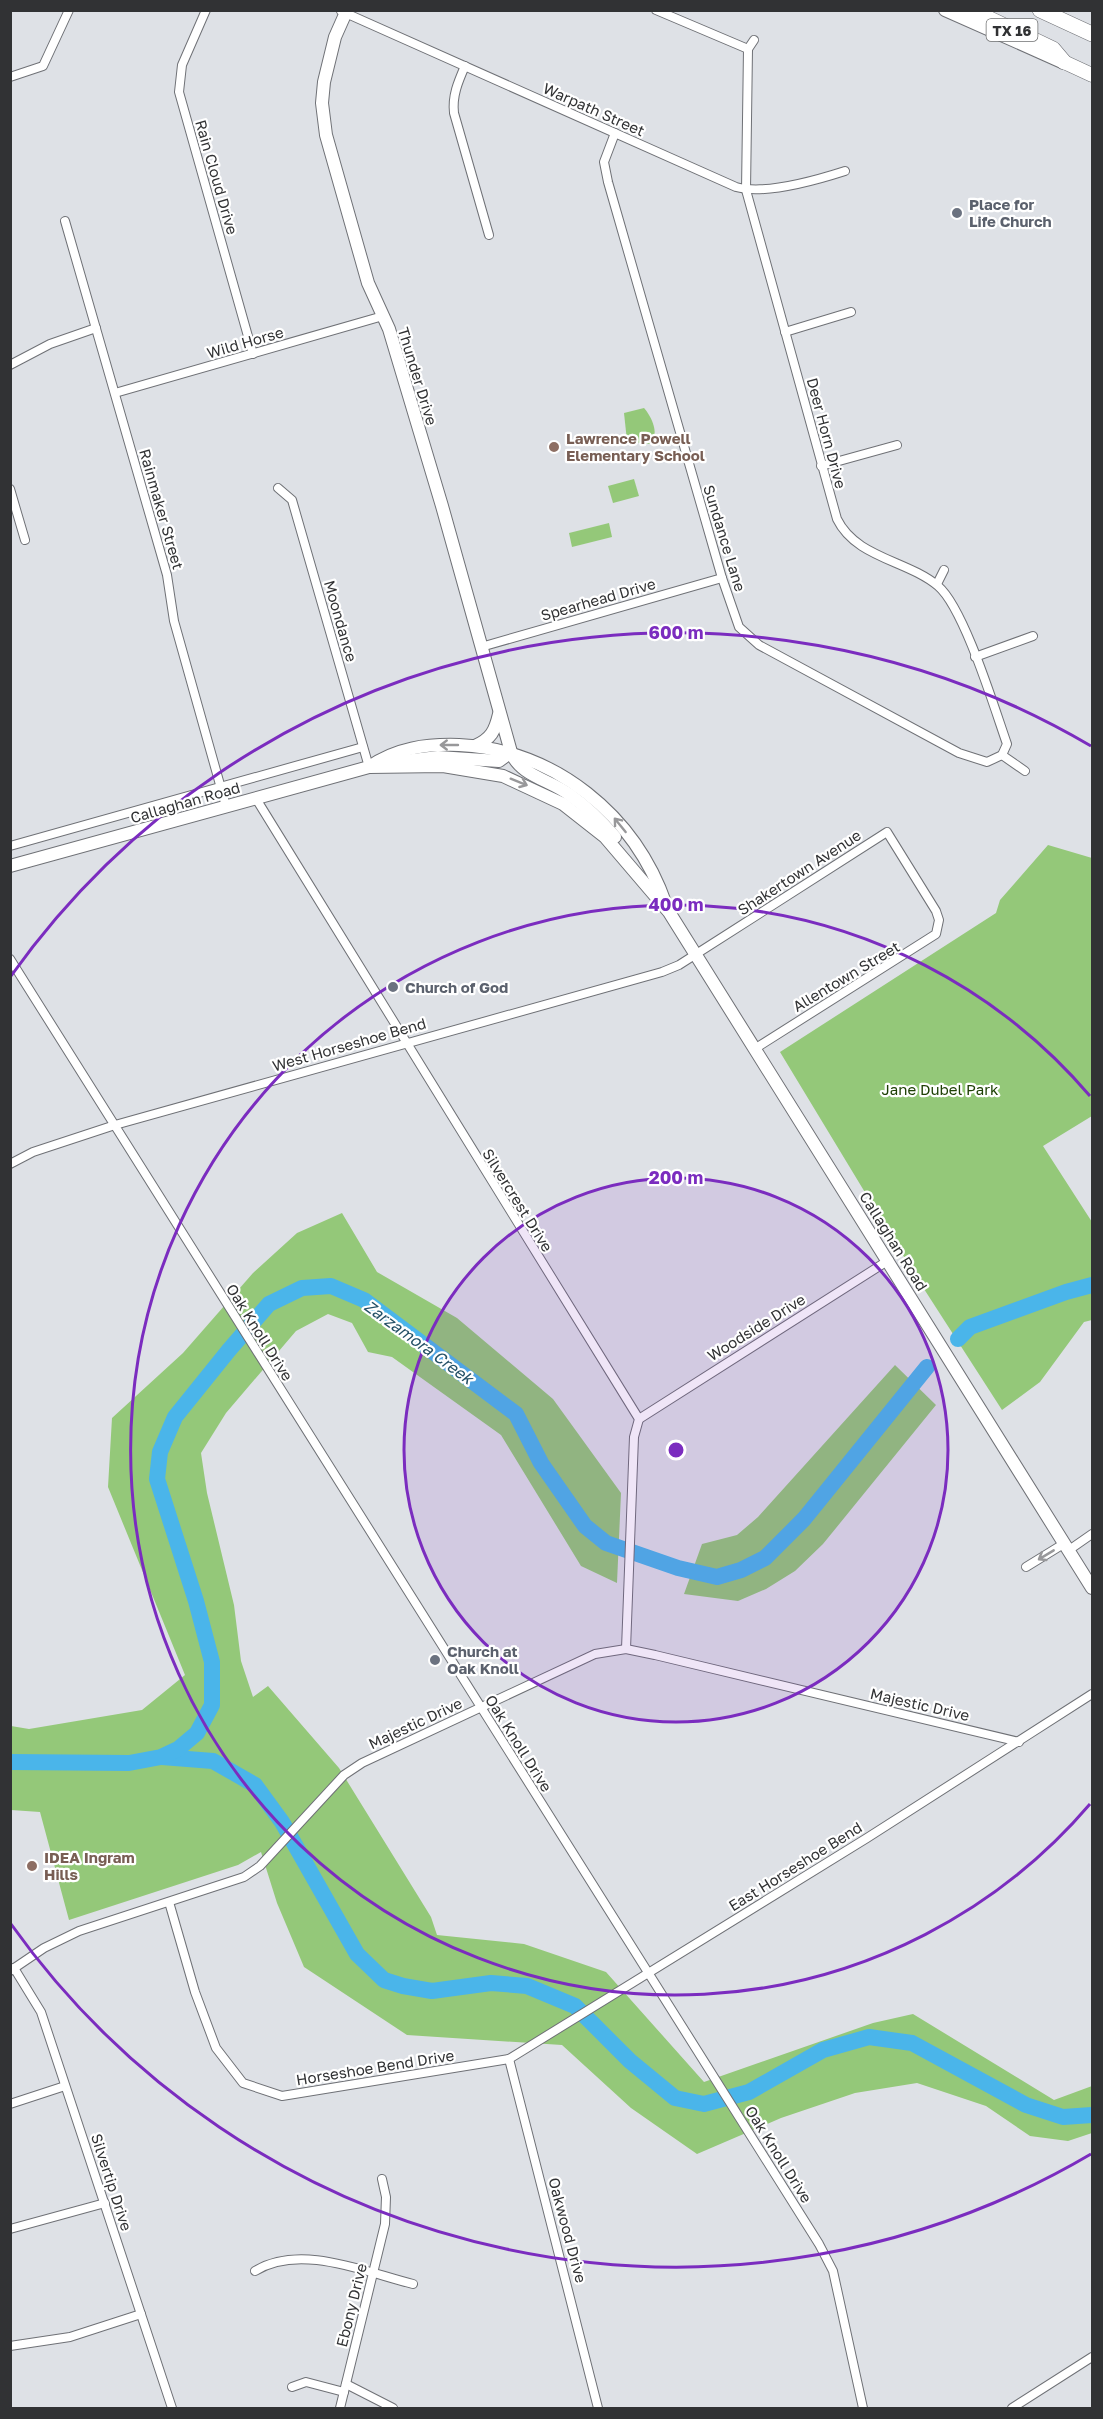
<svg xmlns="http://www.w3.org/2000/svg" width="1103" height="2419" font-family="'Golos Text',sans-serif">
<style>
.green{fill:#94c879}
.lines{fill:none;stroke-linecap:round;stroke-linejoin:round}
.river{stroke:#4ab5ea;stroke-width:16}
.street-casing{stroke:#6f7176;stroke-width:10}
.secondary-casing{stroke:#6f7176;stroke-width:14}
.primary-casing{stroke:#6f7176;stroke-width:15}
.highway-casing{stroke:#6f7176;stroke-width:16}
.street{stroke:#fff;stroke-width:8}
.secondary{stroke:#fff;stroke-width:12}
.primary{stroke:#fff;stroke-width:14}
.highway{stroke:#fff;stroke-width:15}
.oneway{stroke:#98989a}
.ring{fill:none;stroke:#7b2cbf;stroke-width:3}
.worship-dot{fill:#6b7280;stroke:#fff;stroke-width:2}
.education-dot{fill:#8d6e63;stroke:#fff;stroke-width:2}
.labels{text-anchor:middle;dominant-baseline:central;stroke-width:4.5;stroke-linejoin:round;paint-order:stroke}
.shield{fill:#fff;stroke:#6f7071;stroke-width:1.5}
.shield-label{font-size:14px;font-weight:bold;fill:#313234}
.street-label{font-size:15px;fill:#313234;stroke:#fff}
.worship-label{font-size:15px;font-weight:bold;fill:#5b616d;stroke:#fff;text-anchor:start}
.education-label{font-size:15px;font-weight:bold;fill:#785e54;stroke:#fff;text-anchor:start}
.park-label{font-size:15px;fill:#1e4005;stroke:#fff}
.water-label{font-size:16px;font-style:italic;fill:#245066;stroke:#fff}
.centre{fill:#7b2cbf;stroke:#fff;stroke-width:3}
.ring-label{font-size:18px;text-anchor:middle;font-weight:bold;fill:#7b2cbf;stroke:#fff;stroke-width:4.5;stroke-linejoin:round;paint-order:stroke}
</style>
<rect width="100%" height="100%" fill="#dee1e6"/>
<g class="green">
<path d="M644,408c8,9 16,27 6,36l-23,-3 -3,-28z"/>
<polygon points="634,479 639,496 613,503 608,486"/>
<polygon points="609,523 612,537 572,547 569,533"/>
<polygon points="1048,845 1092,858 1092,1116 1043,1146 1092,1222 1092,1320 1084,1322 1040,1382 1002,1410 915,1275 780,1052 996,913 1000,900"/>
<polygon points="342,1213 377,1272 457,1318 553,1399 621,1493 617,1583 581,1566 501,1435 392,1357 368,1352 352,1323 328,1314 296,1331 226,1413 201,1453 207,1493 234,1605 241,1661 253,1697 268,1686 339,1768 431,1917 437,1935 524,1944 606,1972 704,2082 873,2023 913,2014 1054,2100 1092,2086 1092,2133 1068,2141 1030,2136 986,2106 917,2083 855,2093 781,2118 697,2154 631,2108 562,2045 407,2035 304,1967 277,1903 261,1852 238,1865 69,1920 40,1812 11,1810 11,1726 29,1729 142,1710 185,1675 108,1487 112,1418 183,1353 253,1273 297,1233"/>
<polygon points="895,1365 936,1405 823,1544 795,1571 766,1589 738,1601 684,1594 702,1544 737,1535 758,1517"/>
</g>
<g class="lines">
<g class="river">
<polyline points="958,1339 970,1327 1066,1292 1092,1285"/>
<polyline points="162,1757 213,1761 255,1785 282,1822 357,1954 384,1980 403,1986 432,1991 491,1983 527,1986 575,2006 630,2061 675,2098 704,2104 749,2092 823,2050 869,2037 912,2043 1026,2105 1063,2117 1092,2115"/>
<polyline points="10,1762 129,1763 161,1757 178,1749 197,1733 212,1705 212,1662 196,1601 157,1479 160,1452 175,1417 229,1350 269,1304 302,1288 331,1286 364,1300 516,1414 541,1463 585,1526 606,1543 678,1568 717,1577 741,1570 765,1558 804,1519 927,1367"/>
</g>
<defs>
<g id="street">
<polyline points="206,10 182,65 179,92 253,354"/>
<polyline points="656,10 748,49"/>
<path d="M341,11l395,176c28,8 81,-7 109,-16"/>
<polyline points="748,49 754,40"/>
<path d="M465,66c-7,16 -13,30 -11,47l35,122"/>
<polyline points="10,77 43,66 69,10"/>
<path d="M615,133l-11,29 4,20 114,396 17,49 20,18 200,108 28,9 15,-7 5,-11c-13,-37 -43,-136 -69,-158 -31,-26 -82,-28 -101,-67l-91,-329 2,-141"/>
<polyline points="65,221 167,575 174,621 226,806"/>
<polyline points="785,332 851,312"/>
<polyline points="10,365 50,344 96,328"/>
<polyline points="115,393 383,316"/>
<polyline points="821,466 897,445"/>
<polyline points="278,488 292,500 369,767"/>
<polyline points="10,489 25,540"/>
<polyline points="937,584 944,570"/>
<polyline points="481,647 722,578"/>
<polyline points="975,657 1033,636"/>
<polyline points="1002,755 1025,771"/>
<polyline points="255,797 639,1419 634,1437 626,1649"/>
<polyline points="10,846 363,747"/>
<polyline points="10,959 819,2244 833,2271 863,2408"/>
<polyline points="10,1164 33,1152 115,1125 662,972 679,965 887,832 936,911 939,920 936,934 756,1048"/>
<polyline points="639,1419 889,1260"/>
<polyline points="1069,1550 1092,1534"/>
<polyline points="1026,1567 1065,1543"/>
<polyline points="169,1902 195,1992 216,2048 243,2083 282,2096 509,2059 867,1838 1092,1694"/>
<polyline points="14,1968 41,2012 172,2408"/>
<polyline points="10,1971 44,1948 79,1931 244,1877 260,1866 344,1775 362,1763 595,1654 626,1649 655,1655 1019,1742"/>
<polyline points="509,2059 598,2408"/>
<polyline points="10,2104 65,2086"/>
<polyline points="10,2229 105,2203"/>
<path d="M255,2271c45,-28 110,1 158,13"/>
<polyline points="10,2346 70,2337 141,2314"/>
<polyline points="346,2384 393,2408"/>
<polyline points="292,2387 306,2382 344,2392"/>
<polyline points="340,2408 385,2224 386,2197 382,2179"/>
<polyline points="1012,2408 1092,2357"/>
</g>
<g id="secondary">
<path d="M347,10l-12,27 -11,45 -2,21 4,32 42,148 21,46 53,177 69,246c9,24 40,28 59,43 17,12 31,26 45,42"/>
<polyline points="945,10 1062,62"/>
<path d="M475,746c16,-7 20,-15 24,-32"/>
<polyline points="388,763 438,757 499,761 511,752"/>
<path d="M369,767c27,-19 57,-23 90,-22 96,5 176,70 207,160"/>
<polyline points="10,866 369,767 443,766 503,776 563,804 605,837 669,912 1092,1588"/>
</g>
<polyline id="primary" points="1064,62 1092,75"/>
<g id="highway">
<polyline points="971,10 1053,49 1064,62"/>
<polyline points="1040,10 1092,34"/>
</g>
</defs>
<use href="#street" class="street-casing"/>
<use href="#secondary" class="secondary-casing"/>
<use href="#primary" class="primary-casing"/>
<use href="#highway" class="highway-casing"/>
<use href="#street" class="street"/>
<use href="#secondary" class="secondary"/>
<use href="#primary" class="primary"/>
<use href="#highway" class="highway"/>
</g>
<defs><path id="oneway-shaft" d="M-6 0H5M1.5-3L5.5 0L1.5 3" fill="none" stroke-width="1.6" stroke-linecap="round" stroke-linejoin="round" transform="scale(1.5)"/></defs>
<g class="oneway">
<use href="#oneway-shaft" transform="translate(449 745) rotate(180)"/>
<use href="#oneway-shaft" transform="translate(519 782) rotate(22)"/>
<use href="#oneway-shaft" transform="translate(620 825) rotate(-129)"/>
<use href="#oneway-shaft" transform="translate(1046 1555) rotate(149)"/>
</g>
<circle cx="676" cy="1450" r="272" fill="#7b2cbf" fill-opacity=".12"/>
<g class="ring">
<circle cx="676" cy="1450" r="272"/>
<path d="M1090 1804A545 545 0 1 1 1090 1096"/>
<path d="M1091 2154A817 817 0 0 1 11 1924M11 976A817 817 0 0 1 1091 746"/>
</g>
<g class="worship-dot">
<circle cx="957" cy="213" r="6"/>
<circle cx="393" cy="987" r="6"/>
<circle cx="435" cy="1660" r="6"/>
</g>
<g class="education-dot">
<circle cx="554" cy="447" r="6"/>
<circle cx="32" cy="1866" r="6"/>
</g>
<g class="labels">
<rect class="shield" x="986.5" y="19" width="51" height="22" rx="4.5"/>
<g class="shield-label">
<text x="1012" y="30">TX 16</text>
</g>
<g class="street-label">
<text transform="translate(594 109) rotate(24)">Warpath Street</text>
<text transform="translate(217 177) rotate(74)">Rain Cloud Drive</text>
<text transform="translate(245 342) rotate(-16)">Wild Horse</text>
<text transform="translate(418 376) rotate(73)">Thunder Drive</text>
<text transform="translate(827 433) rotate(75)">Deer Horn Drive</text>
<text transform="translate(162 509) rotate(74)">Rainmaker Street</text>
<text transform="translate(725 538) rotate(73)">Sundance Lane</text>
<text transform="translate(598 599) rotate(-16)">Spearhead Drive</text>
<text transform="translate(341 621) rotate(74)">Moondance</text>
<text transform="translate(185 802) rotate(-16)">Callaghan Road</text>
<text transform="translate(799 872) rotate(-33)">Shakertown Avenue</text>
<text transform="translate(846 976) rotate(-31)">Allentown Street</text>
<text transform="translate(349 1044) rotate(-16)">West Horseshoe Bend</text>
<text transform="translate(518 1200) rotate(58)">Silvercrest Drive</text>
<text transform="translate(894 1241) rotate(58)">Callaghan Road</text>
<text transform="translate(756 1327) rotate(-32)">Woodside Drive</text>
<text transform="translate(260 1332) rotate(58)">Oak Knoll Drive</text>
<text transform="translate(920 1704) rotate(13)">Majestic Drive</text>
<text transform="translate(415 1723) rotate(-25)">Majestic Drive</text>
<text transform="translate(519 1743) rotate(58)">Oak Knoll Drive</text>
<text transform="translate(795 1866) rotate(-32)">East Horseshoe Bend</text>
<text transform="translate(375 2067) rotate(-9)">Horseshoe Bend Drive</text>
<text transform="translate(779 2154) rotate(58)">Oak Knoll Drive</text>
<text transform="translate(112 2182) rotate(72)">Silvertip Drive</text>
<text transform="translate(568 2230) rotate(75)">Oakwood Drive</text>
<text transform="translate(351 2305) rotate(-76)">Ebony Drive</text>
</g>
<g class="worship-label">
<text x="969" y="204">Place for<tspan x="969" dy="17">Life Church</tspan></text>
<text x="405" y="987">Church of God</text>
<text x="447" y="1651">Church at<tspan x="447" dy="17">Oak Knoll</tspan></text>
</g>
<g class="education-label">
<text x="566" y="438">Lawrence Powell<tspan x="566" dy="17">Elementary School</tspan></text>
<text x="44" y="1857">IDEA Ingram<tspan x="44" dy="17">Hills</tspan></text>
</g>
<g class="park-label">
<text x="940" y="1089">Jane Dubel Park</text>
</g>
<g class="water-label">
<text transform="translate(419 1342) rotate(36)">Zarzamora Creek</text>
</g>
</g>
<circle cx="676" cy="1450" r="9" class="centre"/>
<g class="ring-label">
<text x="676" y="639">600 m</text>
<text x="676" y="911">400 m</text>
<text x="676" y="1184">200 m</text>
</g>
<rect width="1103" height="2419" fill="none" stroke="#313234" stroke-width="24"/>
</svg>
